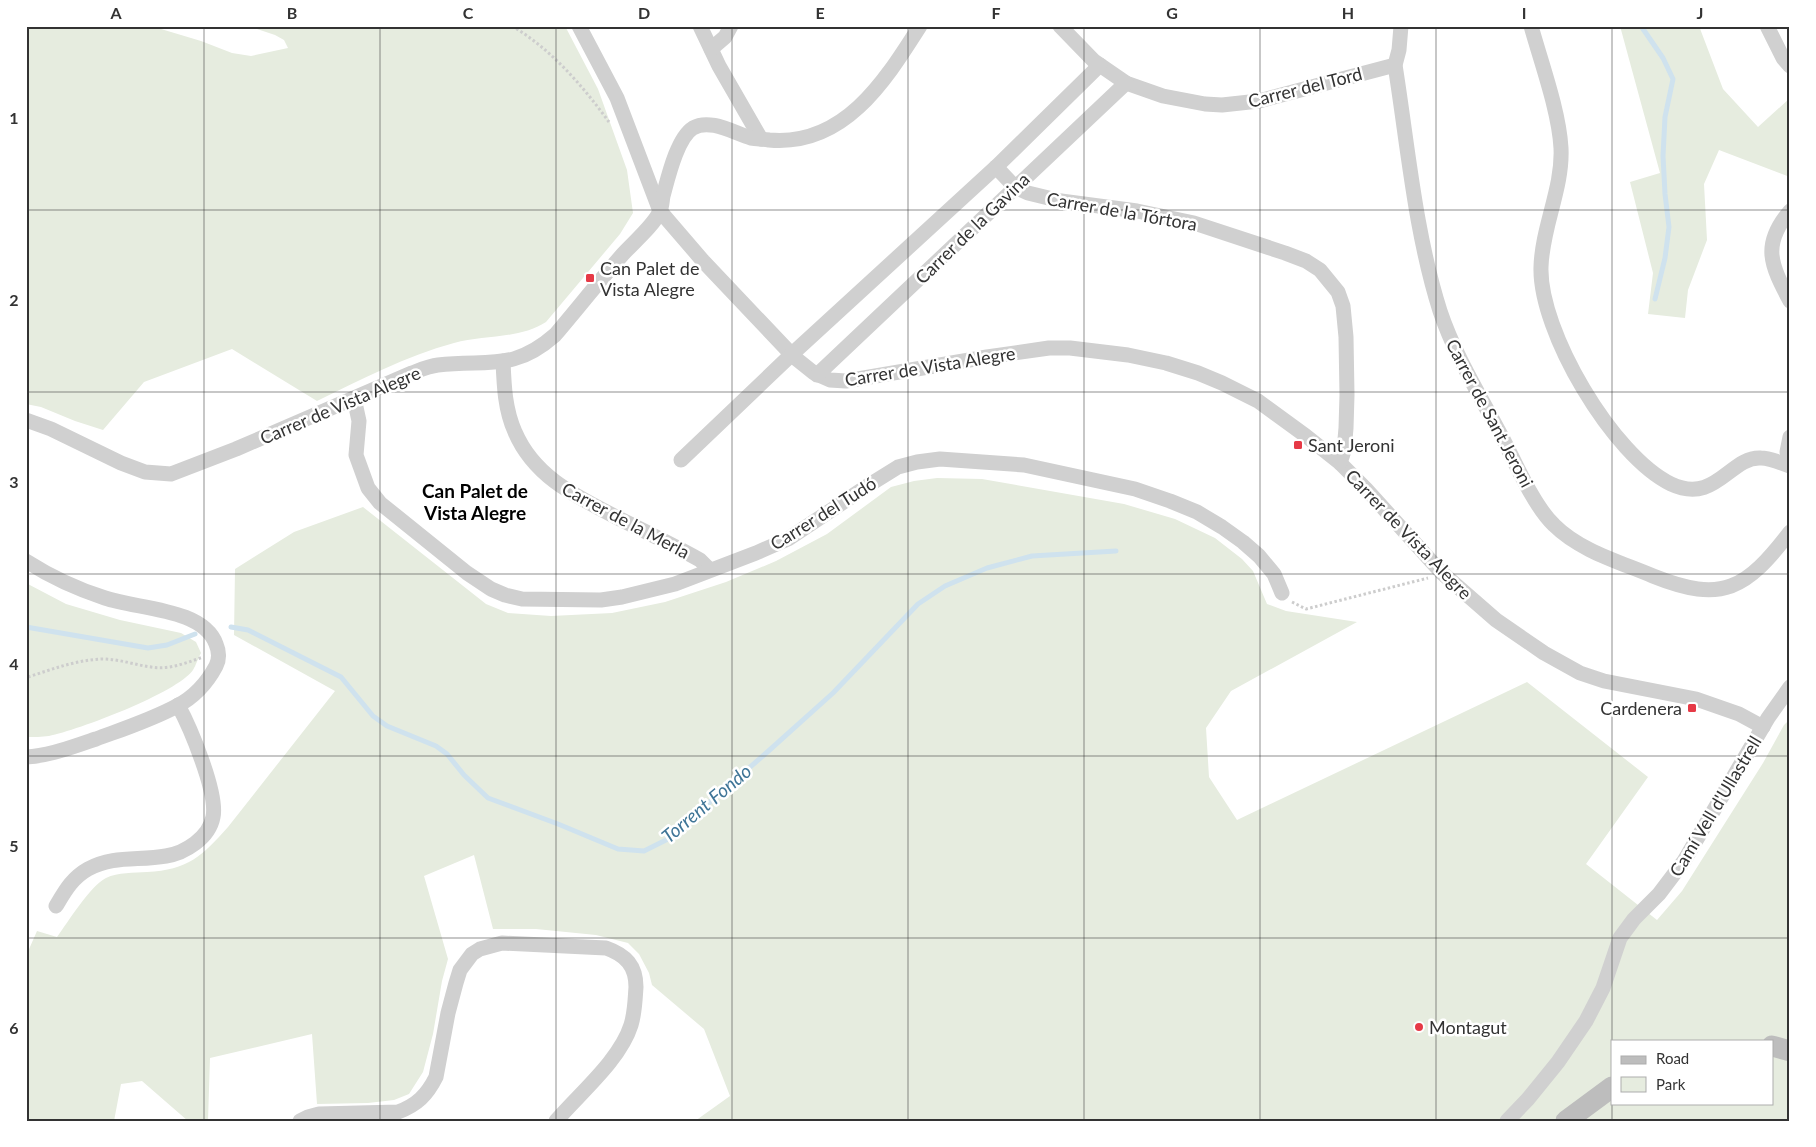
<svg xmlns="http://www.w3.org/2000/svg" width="1816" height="1147" font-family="Lato,sans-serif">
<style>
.green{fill:#e6ecdf;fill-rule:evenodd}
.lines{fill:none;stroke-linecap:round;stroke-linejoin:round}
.stream{stroke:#cfe2ee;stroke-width:5}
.path{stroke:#cdcdcd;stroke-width:3;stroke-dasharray:2.5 2.5;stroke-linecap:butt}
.street{stroke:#d0d0d0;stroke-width:15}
.secondary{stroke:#bdbdbd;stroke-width:21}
.grid{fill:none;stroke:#333;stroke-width:1;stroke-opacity:0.55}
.poi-dot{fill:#e63946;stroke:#fff;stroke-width:2}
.labels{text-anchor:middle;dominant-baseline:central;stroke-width:5;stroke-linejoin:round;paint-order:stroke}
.street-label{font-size:18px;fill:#333;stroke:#fff}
.poi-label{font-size:18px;fill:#333;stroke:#fff;text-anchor:start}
.neighbourhood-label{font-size:19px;font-weight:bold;fill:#000;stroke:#fff}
.water-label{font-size:19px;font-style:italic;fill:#3f7597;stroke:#fff}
.neatline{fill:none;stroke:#333;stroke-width:2}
.grid-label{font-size:16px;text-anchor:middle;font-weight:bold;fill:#333}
</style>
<rect width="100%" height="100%" fill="#fff"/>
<g class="green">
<path d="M26,26h125l50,15 31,12 19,3 37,-8 -4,-8 -9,-5 -27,-9h317l33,63 29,81 6,43 -13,21 -74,88c-26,17 -62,13 -92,21 -48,13 -92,36 -137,58l-85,-52 -88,33 -41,48 -28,-9 -34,-14 -15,-3z"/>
<polygon points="1620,26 1699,26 1723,89 1758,127 1790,98 1790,177 1719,150 1704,184 1707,240 1688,290 1685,318 1648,314 1653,273 1630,182 1660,173"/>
<path d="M937,478l45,1 142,25 51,15 40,19 27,21 11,12 14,33 19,7 71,11 -126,69 -25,37 3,49 28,43 290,-138 121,95 -62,87 71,56 25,-29 81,-128 21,-38 6,-6v402h-1095l35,-25 -26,-67 -52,-44 -3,-12 -10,-19 -11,-11 -32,-8 -60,-6h-43l-19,-74 -50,21 24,83 -6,22 -9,53 -10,38 -14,22 -15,6 -26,3 -51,1 -5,-70 -102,24 -2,63h-20l-46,-40 -21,3 -7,37h-88v-165l11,-25 20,6c11,-15 34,-52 49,-59 12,-6 28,-5 41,-6 41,-2 55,-16 81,-45l107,-136 -101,-56 1,-66 59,-37 69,-25 123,97 22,9 43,3 61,-3 53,-11 61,-20 50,-21 51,-27 64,-47 23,-6zM1612,1041h160v62h-160z"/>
<path d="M26,583l40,21 54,16 61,13 15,9 5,11c-3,5 -5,12 -8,17 -16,23 -115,60 -144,66 -7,1 -15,1 -23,1z"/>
</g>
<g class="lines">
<g class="stream">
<polyline points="1641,26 1663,58 1673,79 1665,117 1663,156 1665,194 1669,227 1665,258 1655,299"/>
<polyline points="26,627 148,648 167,645 195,634"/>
<polyline points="231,627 248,630 341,677 373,716 387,726 436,746 447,754 464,775 488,798 558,824 618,849 644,851 666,840 764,755 833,693 918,604 945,586 987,568 1032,556 1116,551"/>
</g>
<g class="path">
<path d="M512,26c39,23 70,59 97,96"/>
<polyline points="1292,602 1306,609 1428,578"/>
<path d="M28,677c25,-8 48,-17 74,-18 18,0 33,6 49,8 18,3 35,-4 52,-10"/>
</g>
<g class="street">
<polyline points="579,26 617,98 660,211 703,261 794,357 814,373 830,380 846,381 987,357 1049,348 1070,348 1128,355 1166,363 1198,373 1222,383 1258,401 1306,436 1340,463 1366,489 1441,572 1496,620 1544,653 1580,673 1604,681 1696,699 1739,714 1763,727"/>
<polyline points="700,26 719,66 761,139"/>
<polyline points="1060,26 1094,61 1126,83 1163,96 1205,104 1222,105 1259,101 1395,65"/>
<path d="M1401,26l-2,24 -4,15c13,82 20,167 45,246 15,45 41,86 63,128 13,25 31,67 51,86 26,26 66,37 99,51 70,28 93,13 137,-44"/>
<path d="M1531,26c10,36 28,85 30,122 2,40 -19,79 -20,119 -2,64 72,189 130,217 45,21 59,-28 90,-26 9,0 20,5 29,8"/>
<polyline points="1767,26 1783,58 1790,66"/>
<polyline points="711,49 725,37 731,26"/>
<polyline points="996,167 1015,187 1028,193 1061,201 1137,211 1194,223 1285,253 1306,261 1320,270 1338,292 1343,306 1346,337 1347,395 1346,428 1344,451 1340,463"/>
<path d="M1790,211c-29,34 -19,54 0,90"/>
<path d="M503,361c1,25 2,49 12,71 20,47 65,66 107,88 26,13 53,26 78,40l10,10"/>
<polyline points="817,375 1126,83"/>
<polyline points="354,398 359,421 356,455 368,488 380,503 467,573 491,589 505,595 522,599 601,600 622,597 675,584 756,553 788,539 869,485 898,467 917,462 940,459 1024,465 1135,489 1170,501 1197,512 1222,527 1243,542 1259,556 1274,574 1282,593"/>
<path d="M26,420l25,9 70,34 24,9 26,2 65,-25 176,-76c8,-3 17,-7 26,-8 50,-6 75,7 117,-30 23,-27 45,-55 68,-81 10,-11 32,-30 37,-43 2,-4 2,-10 3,-15 5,-18 14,-58 30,-68 17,-10 41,5 58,10 6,1 12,1 18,2 75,7 116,-59 151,-114"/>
<polyline points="1790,437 1787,452 1790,466"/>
<polyline points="681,460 791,355 996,167 1100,65"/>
<path d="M26,561c25,16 51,28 79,37 32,11 98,10 111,46 3,7 4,14 0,22 -9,17 -22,31 -39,40 -26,14 -54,23 -81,33 -22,7 -46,17 -70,18"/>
<path d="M56,906c9,-15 16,-28 32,-37 26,-14 50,-8 78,-13 19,-3 43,-18 47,-39 5,-24 -23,-90 -35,-112"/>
<path d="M300,1121l8,-4 11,-3 79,-2c19,-7 29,-17 38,-35l12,-64 8,-30 4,-13 12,-16 8,-5 22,-6 104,5c20,7 30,18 30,39 -1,13 -1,25 -5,38 -11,35 -51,68 -75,96"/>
<polyline points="1507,1121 1528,1099 1558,1062 1586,1021 1603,988 1620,938 1634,919 1659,894 1684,861 1768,718 1790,687"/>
</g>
<g class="secondary">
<polyline points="1772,1046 1790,1051"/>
<polyline points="1566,1121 1612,1087"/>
</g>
</g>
<path class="grid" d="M204,26v1095M380,26v1095M556,26v1095M732,26v1095M908,26v1095M1084,26v1095M1260,26v1095M1436,26v1095M1612,26v1015M26,210h1764M26,392h1764M26,574h1764M26,756h1764M26,938h1764M1612,1103v18"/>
<g class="poi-dot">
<rect x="585" y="273" width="10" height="10" rx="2.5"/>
<rect x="1293" y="440" width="10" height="10" rx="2.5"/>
<rect x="1687" y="703" width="10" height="10" rx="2.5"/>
<circle cx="1419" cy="1027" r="5"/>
</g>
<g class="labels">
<g class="street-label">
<text transform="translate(1305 87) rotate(-14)">Carrer del Tord</text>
<text transform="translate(1122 211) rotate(10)">Carrer de la Tórtora</text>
<text transform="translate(972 228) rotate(-44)">Carrer de la Gavina</text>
<text transform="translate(930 366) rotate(-9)">Carrer de Vista Alegre</text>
<text transform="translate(340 405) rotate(-23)">Carrer de Vista Alegre</text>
<text transform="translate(1490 413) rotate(62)">Carrer de Sant Jeroni</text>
<text transform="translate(823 513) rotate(-32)">Carrer del Tudó</text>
<text transform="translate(626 520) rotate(28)">Carrer de la Merla</text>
<text transform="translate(1409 534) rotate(46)">Carrer de Vista Alegre</text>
<text transform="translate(1715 806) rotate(-59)">Camí Vell d'Ullastrell</text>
</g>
<g class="poi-label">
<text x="600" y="268">Can Palet de<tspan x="600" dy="21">Vista Alegre</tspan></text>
<text x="1308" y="445">Sant Jeroni</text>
<text x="1682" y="708" text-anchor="end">Cardenera</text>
<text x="1429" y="1027">Montagut</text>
</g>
<g class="neighbourhood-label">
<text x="475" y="490">Can Palet de<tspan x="475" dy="22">Vista Alegre</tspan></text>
</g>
<g class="water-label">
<text transform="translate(706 803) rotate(-40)">Torrent Fondo</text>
</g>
</g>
<rect width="1816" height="1147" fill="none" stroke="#ffffff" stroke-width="55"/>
<rect x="1611" y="1040" width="162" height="65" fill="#ffffff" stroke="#adadad"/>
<rect x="1621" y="1056" width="25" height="8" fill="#bdbdbd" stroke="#adadad"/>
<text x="1656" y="1064" font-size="15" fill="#333333">Road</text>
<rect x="1621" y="1077" width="25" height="15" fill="#e6ecdf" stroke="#adadad"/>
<text x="1656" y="1090" font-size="15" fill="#333333">Park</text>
<rect x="28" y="28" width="1760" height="1092" class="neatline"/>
<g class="grid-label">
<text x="116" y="19">A</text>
<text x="292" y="19">B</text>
<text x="468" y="19">C</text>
<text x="644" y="19">D</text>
<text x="820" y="19">E</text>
<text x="996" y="19">F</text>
<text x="1172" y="19">G</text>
<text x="1348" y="19">H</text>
<text x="1524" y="19">I</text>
<text x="1700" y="19">J</text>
<text x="14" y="124">1</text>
<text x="14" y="306">2</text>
<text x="14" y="488">3</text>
<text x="14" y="670">4</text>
<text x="14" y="852">5</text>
<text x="14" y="1034">6</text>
</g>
</svg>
